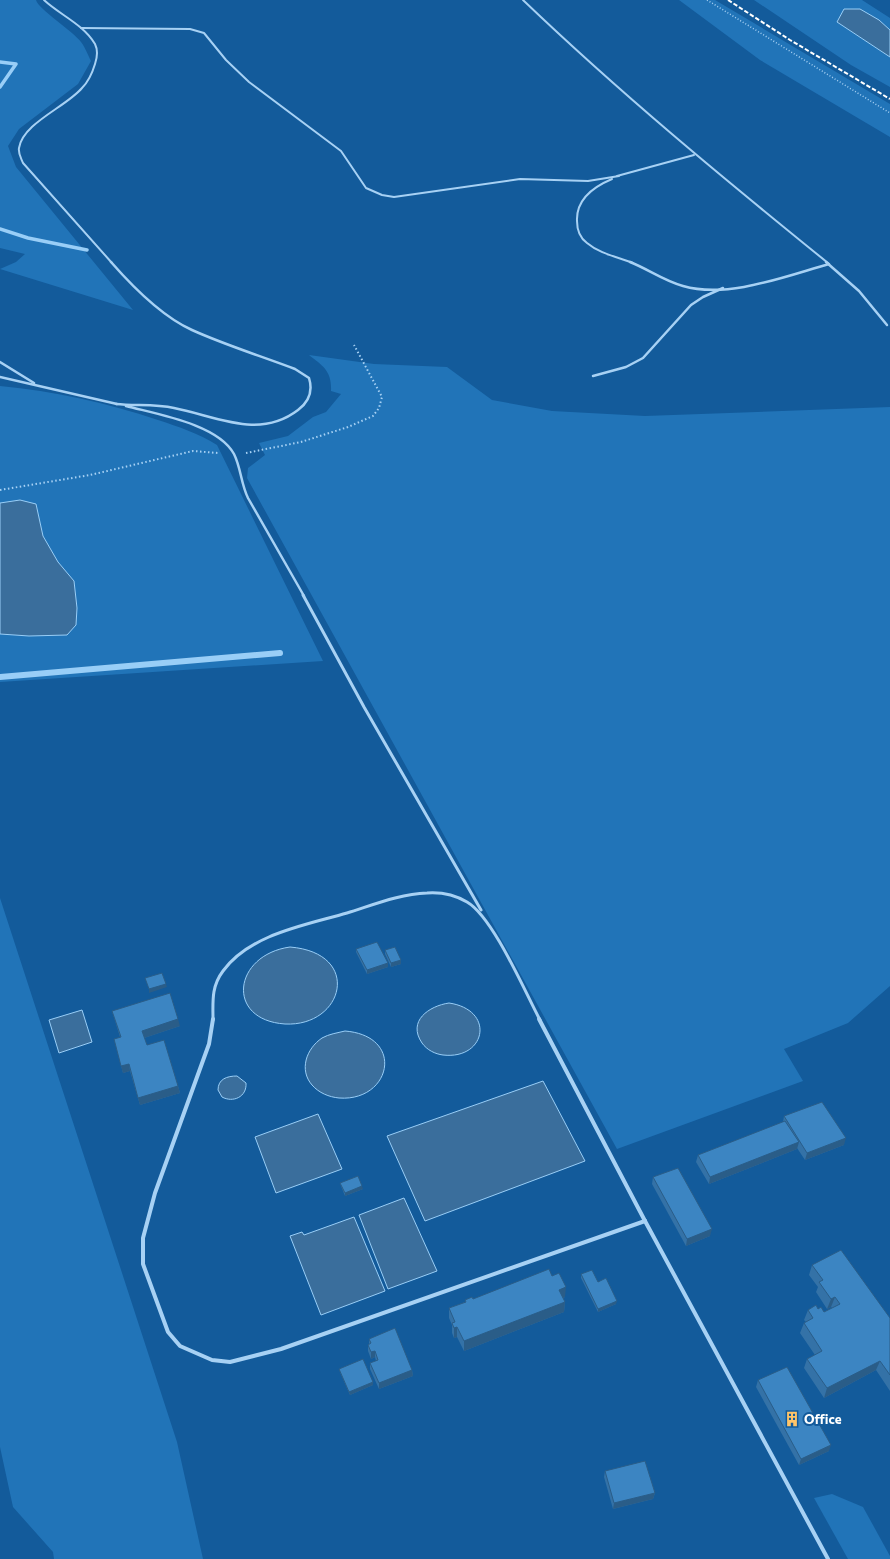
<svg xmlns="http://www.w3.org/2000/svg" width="890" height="1559" font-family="Commissioner,sans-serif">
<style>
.green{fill:#2174b8}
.water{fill:#3a6e9c;stroke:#99cef7}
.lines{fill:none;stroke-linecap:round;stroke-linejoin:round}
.stream-far1{stroke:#99cef7;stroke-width:3.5}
.stream{stroke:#99cef7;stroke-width:6}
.path-far1{stroke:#a7d1f4;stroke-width:1.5;stroke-dasharray:1 2;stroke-linecap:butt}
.path{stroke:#a7d1f4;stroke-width:2;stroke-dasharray:1.5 2.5;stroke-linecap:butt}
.service-far3{stroke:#a7d1f4;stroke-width:2}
.service-far2{stroke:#a7d1f4;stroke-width:2.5}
.service-far1{stroke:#a7d1f4;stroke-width:3}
.service{stroke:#a7d1f4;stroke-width:4}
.rail{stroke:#fff;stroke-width:2;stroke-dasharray:4.5 2;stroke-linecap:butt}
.wall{fill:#3472a7}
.shaded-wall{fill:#2a5d88}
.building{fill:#3c85c2;stroke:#2a5d88}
.labels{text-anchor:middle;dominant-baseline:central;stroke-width:4;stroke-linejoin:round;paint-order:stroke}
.near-poi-label{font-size:13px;font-weight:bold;fill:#fff;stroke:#135b9b;text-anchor:start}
</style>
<rect width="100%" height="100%" fill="#135b9b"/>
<g class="green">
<path d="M0,0h36c2,9 37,31 45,42 4,5 7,13 10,19l-13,23 -59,45 -11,17 8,21 117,143 -133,-41 16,-7 9,-8 -25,-6z"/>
<polygon points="679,0 715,0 890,104 890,137 760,60"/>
<polygon points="754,0 862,0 890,18 890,30 879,20 837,22 890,57 890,87 851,65"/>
<path d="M309,355l65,9 73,3 45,33 60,11 93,5 245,-9v579l-42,37 -64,26 19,32 -186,68 -370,-671 1,-10 17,-13 -6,-12 29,-7 25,-19 13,-5 15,-18 -10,-3c1,-20 -8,-25 -22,-36z"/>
<path d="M0,386c54,5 107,17 158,34 21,7 40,13 59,25l106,216 -323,21z"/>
<polygon points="0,898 177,1442 203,1559 54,1559 53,1552 13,1507 0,1447"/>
<polygon points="832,1494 863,1507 890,1556 890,1559 848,1559 814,1498"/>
</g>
<g class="water">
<polygon points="844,9 860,9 879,20 890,30 890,57 837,22"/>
<polygon points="20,500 36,504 43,536 58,562 74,581 77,608 76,625 67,635 29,636 0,634 0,503"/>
<path d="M290,947c73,6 54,80 -5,77 -60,-4 -52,-69 5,-77z"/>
<path d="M449,1003c47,7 37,57 -6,52 -8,-1 -16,-5 -21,-12 -15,-22 7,-37 27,-40z"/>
<polygon points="82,1010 92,1042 59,1053 49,1020"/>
<path d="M345,1031c61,5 46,71 -6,67 -10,-1 -20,-5 -27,-13 -13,-15 -6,-36 10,-47 7,-4 15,-5 23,-7z"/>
<path d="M237,1076l9,7c1,14 -13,20 -24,14l-4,-7c0,-11 9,-14 19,-14z"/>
<polygon points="543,1081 585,1161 425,1221 387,1136"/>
<polygon points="318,1114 342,1169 276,1193 255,1137"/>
<polygon points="404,1198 437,1271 388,1289 359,1215"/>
<polygon points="354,1217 385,1291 321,1315 290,1236 302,1232 304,1235"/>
</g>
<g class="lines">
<g class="stream-far1">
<polyline points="0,62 16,64 0,87"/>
<polyline points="0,229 28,238 87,250"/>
</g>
<polyline class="stream" points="0,677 280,653"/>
<polyline class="path-far1" points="707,0 890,113"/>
<g class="path">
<polyline points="246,453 301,442 348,427 373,416 379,408 382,397 354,345"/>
<polyline points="0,490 90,475 193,451 218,453"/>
</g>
<g class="service-far3">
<path d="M44,0c16,15 39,24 51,44 3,6 2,14 0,20 -3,10 -6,17 -13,24 -16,19 -59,35 -63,60 -1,6 2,10 4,15l89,100"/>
<path d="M523,0c97,93 200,178 305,263"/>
<polyline points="81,28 190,29 204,33 226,60 249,82 341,151 366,188 382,195 394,197 520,179 588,181 619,176"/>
<polyline points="617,176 694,155"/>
<path d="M612,179c-19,8 -36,20 -35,42 0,9 3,17 10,22 13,11 31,14 46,20"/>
</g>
<g class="service-far2">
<path d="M111,262c21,24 52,55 81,68 33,15 69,26 103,39l14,9c4,13 1,23 -11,32 -39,30 -82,6 -124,-2 -19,-4 -39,-2 -58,-4"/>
<path d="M630,262c18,7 34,19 53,24 45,13 103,-10 146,-22"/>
<polyline points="826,262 859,291 887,325"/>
<polyline points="0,362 34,383"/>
<polyline points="593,376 626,367 643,358 691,305 703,297 723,288"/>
<polyline points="0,377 117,404"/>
<path d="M126,406c30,8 92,18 108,48 7,14 7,30 14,44l56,98"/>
</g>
<g class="service-far1">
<polyline points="303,595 364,707 481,910"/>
<path d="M213,1020c0,-18 -2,-33 10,-49 27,-37 83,-46 124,-58 26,-8 53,-19 80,-20 14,-1 28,2 40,9 26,15 58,90 73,118"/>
</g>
<g class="service">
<polyline points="213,1019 209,1044 155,1193 143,1238 143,1264 168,1332 180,1346 212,1360 230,1362 281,1349 645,1221"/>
<polyline points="539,1019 645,1221"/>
<polyline points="645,1221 828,1559"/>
</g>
<polyline class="rail" points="728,0 790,40 890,99"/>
</g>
<g class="wall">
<polygon points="356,949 388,963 388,967 367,974 356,952"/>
<polygon points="385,950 401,960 401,964 391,967 385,954"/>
<polygon points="112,1011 180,1026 144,1038 147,1045 178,1086 180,1093 140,1105 130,1071 123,1073 116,1046 120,1037"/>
<polygon points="784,1116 844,1145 805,1160 797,1148 797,1149 709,1184 696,1162 698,1155 783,1122"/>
<polygon points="653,1177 710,1236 686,1246 652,1184"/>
<polygon points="340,1183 363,1189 345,1196 341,1186"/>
<polygon points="812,1265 890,1318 890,1391 876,1370 824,1398 804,1368 807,1359 815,1355 800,1333 804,1323 806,1322 804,1320 808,1310 818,1309 824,1312 832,1308 831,1307 827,1309 816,1292 818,1287 809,1275"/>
<polygon points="581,1274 616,1304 598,1312 581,1278"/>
<polygon points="552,1276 565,1297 563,1298 565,1302 564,1312 464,1351 457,1337 454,1338 452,1333 452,1325 449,1318 449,1308 465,1302 465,1300 473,1299"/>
<polygon points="369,1339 412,1370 413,1376 379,1389 370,1369 370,1363 376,1361 375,1357 371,1359 368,1351 368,1345 369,1344"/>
<polygon points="339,1369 373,1382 373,1385 350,1395 340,1372"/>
<polygon points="758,1380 829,1451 799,1465 756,1387"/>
<polygon points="605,1471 655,1493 653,1499 613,1509 604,1477"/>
</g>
<g class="shaded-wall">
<polygon points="401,960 401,964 391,967 391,963"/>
<polygon points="388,963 388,967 367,974 367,970"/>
<polygon points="166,984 167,987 149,993 149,989"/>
<polygon points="178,1019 180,1026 144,1038 142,1031"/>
<polygon points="129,1064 130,1071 123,1073 121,1066"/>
<polygon points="178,1086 180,1093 140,1105 138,1098"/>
<polygon points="846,1138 844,1145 805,1160 807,1153"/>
<polygon points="799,1142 797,1149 709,1184 710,1177"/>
<polygon points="362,1186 363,1189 345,1196 345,1193"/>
<polygon points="712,1229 710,1236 686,1246 687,1239"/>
<polygon points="566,1287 565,1297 558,1300 559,1290"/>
<polygon points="835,1297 831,1307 827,1309 831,1299"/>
<polygon points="617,1301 616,1304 598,1312 598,1309"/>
<polygon points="565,1302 564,1312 464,1351 464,1341"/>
<polygon points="457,1327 457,1337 454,1338 454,1328"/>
<polygon points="375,1351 375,1357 371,1359 371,1352"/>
<polygon points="880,1361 876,1370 824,1398 827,1388"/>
<polygon points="412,1370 413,1376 379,1389 379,1383"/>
<polygon points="373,1382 373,1385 350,1395 349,1392"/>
<polygon points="831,1445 829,1451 799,1465 801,1459"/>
<polygon points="655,1493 653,1499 613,1509 614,1503"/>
</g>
<g class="building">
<polygon points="377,942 388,963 367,970 356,949"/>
<polygon points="395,947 401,960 391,963 385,950"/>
<polygon points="162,973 166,984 149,989 145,978"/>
<polygon points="170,993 178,1019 142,1031 147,1045 164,1040 178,1086 138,1098 129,1064 121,1066 114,1039 121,1037 112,1011"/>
<polygon points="822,1102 846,1138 807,1153 784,1116"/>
<polygon points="785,1121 799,1142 710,1177 698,1155"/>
<polygon points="678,1168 712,1229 687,1239 653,1177"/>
<polygon points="358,1176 362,1186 345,1193 340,1183"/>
<polygon points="841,1250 890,1318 890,1375 880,1361 827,1388 807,1359 822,1351 804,1323 813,1318 808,1310 816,1305 818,1309 821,1307 824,1312 840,1304 835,1297 831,1299 819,1282 823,1280 812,1265"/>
<polygon points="549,1269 552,1276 559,1273 566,1287 559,1290 565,1302 464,1341 457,1327 454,1328 452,1323 455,1322 449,1308 466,1302 465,1300 472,1297 473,1299"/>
<polygon points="592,1270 598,1282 606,1278 617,1301 598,1309 581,1274"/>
<polygon points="395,1328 412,1370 379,1383 370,1363 378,1360 375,1351 371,1352 368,1345 371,1343 369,1339"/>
<polygon points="363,1359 373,1382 349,1392 339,1369"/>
<polygon points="787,1367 831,1445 801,1459 758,1380"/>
<polygon points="645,1461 655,1493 614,1503 605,1471"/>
</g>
<defs>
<symbol id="building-bare" viewBox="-9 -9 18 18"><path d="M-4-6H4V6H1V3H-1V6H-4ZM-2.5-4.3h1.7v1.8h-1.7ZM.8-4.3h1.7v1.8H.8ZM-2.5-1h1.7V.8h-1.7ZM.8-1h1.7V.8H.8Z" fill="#ffc569" stroke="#135b9b" stroke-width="2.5" paint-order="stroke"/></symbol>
</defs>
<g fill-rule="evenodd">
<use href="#building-bare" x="781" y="1408" width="22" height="22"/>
</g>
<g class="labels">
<g class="near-poi-label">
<text x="804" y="1419">Office</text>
</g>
</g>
</svg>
